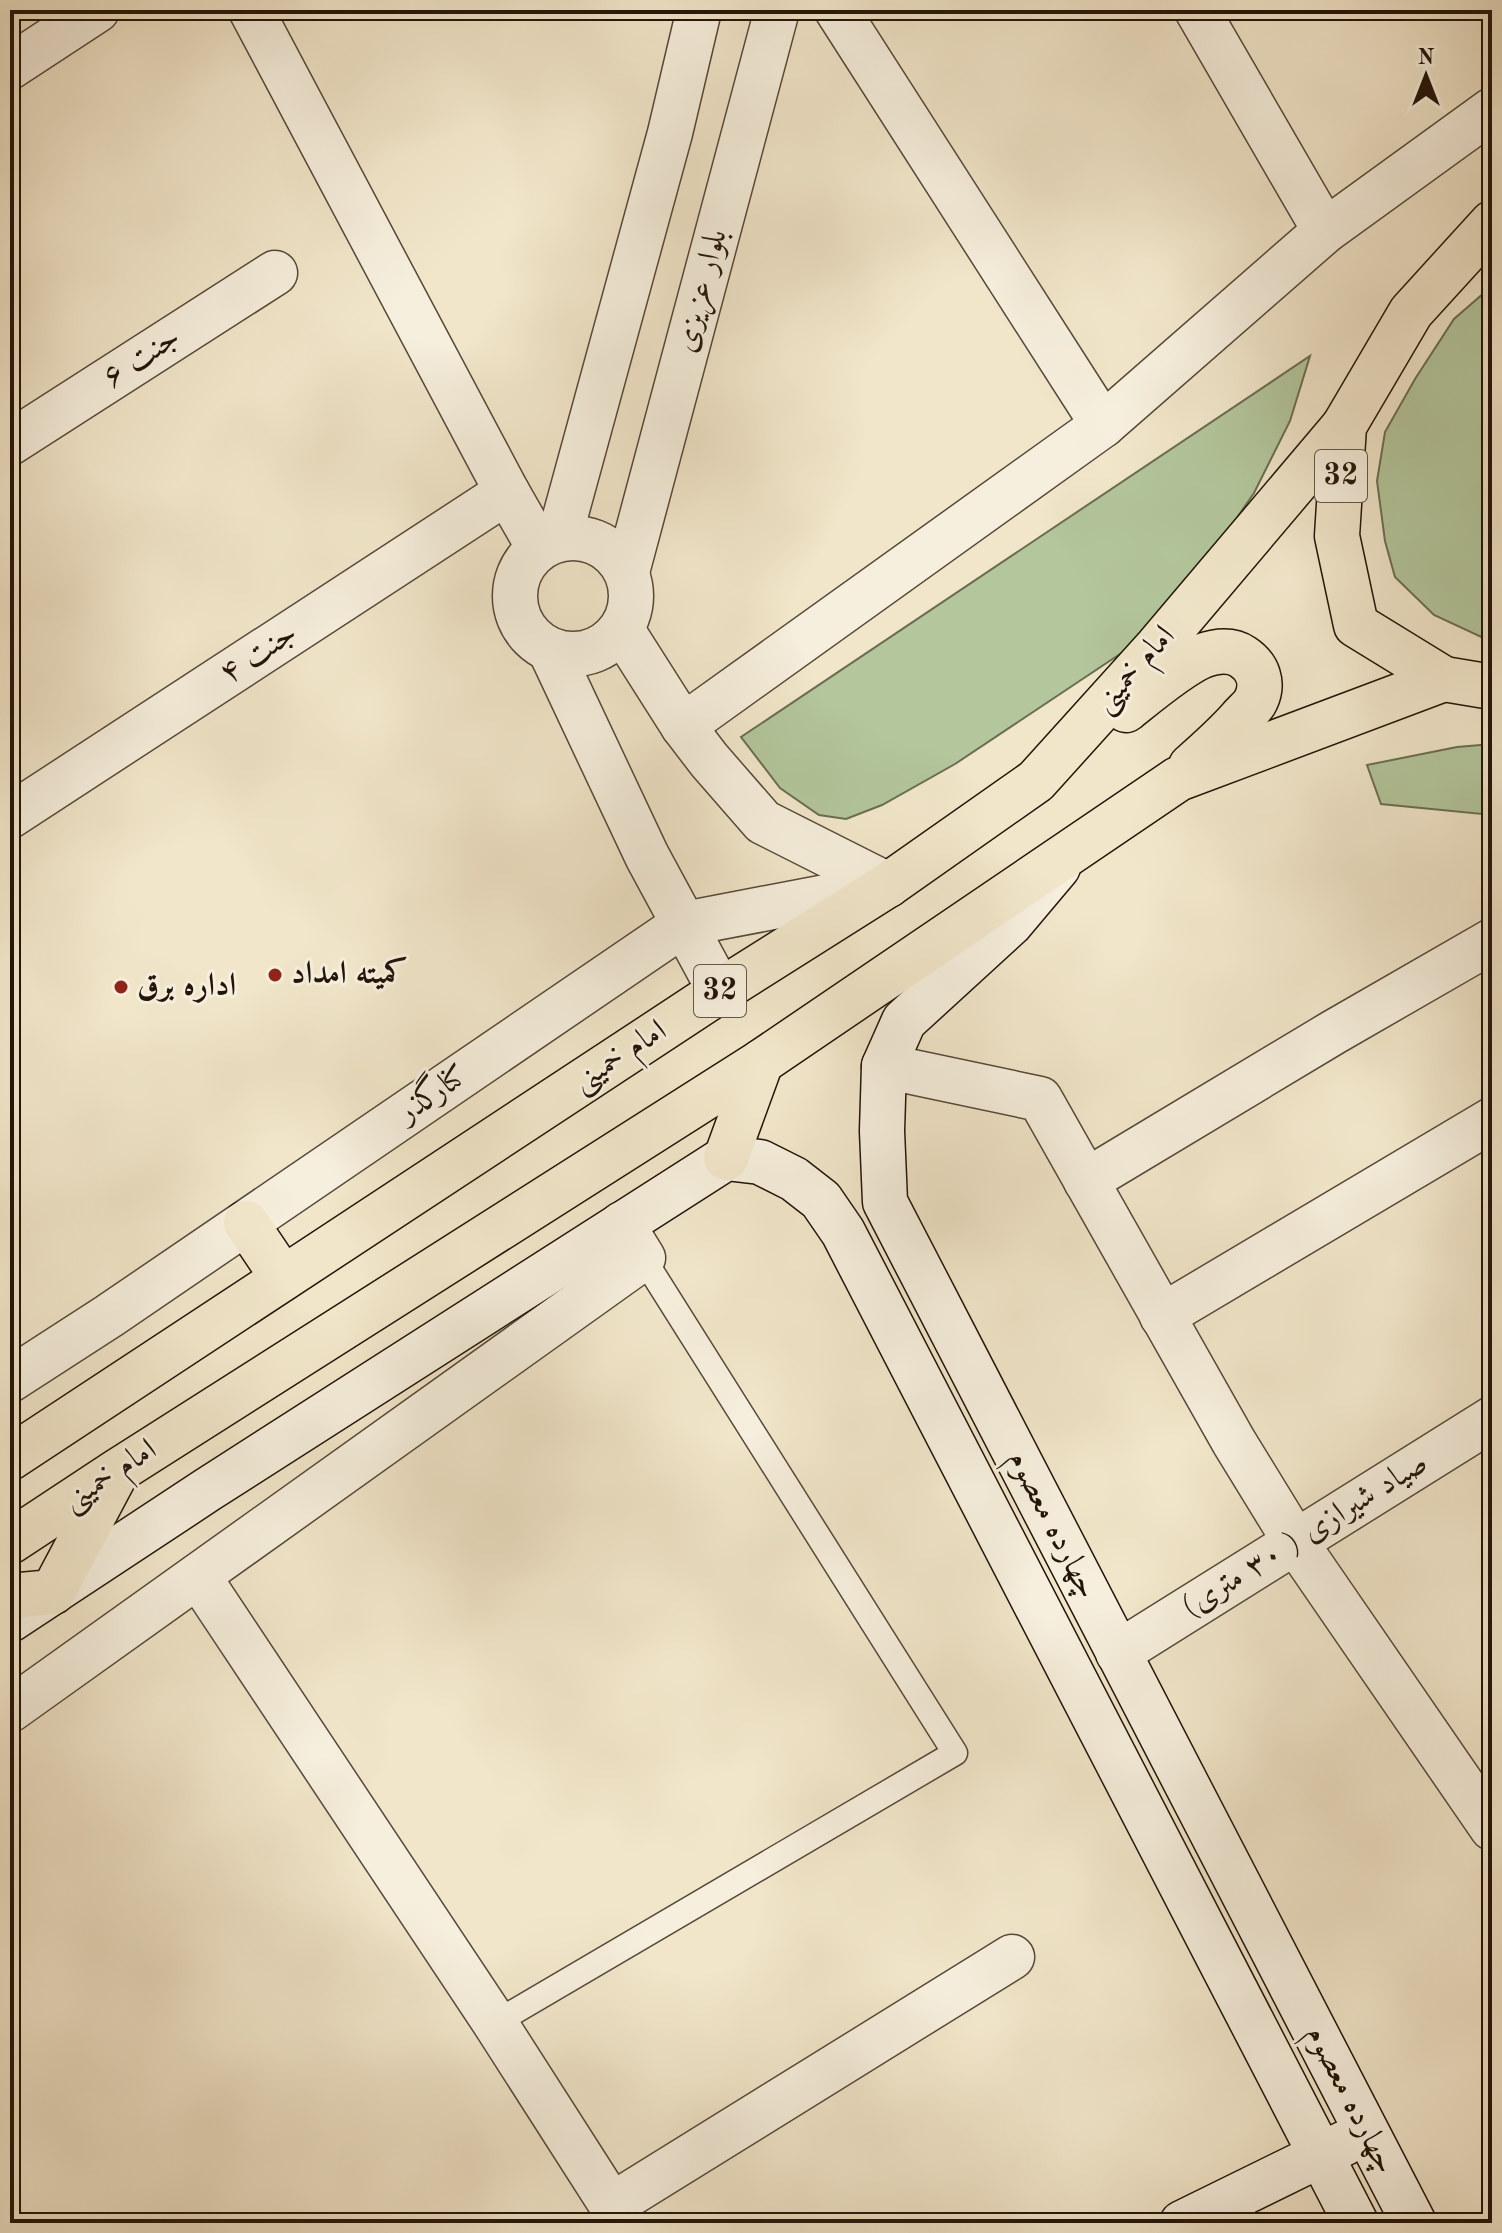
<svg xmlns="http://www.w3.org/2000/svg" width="1502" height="2233" font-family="'Old Standard TT',Amiri,serif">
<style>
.green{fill:#b3c69c;stroke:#6a6d52;stroke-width:2}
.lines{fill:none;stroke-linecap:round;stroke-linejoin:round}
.service-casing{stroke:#564839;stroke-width:27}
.minor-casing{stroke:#564839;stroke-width:47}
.tertiary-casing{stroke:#564839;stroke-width:47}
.secondary-casing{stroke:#221409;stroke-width:47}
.trunk-casing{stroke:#221409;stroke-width:47}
.service{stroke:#f6efdd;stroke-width:24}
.minor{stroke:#f6efdd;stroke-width:44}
.tertiary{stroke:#f6efdd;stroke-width:44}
.secondary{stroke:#f6efdd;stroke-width:44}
.trunk{stroke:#f1e6ca;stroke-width:44}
.poi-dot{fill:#8f2418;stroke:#f6efdd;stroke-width:3}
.labels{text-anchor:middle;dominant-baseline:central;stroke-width:6;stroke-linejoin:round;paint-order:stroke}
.shield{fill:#f6efdd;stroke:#625649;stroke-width:2}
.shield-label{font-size:30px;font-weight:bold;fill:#221409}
.street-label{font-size:32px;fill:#221409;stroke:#f6efdd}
.poi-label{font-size:32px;font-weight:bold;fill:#221409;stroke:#f6efdd;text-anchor:start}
</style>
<rect width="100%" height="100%" fill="#f1e6ca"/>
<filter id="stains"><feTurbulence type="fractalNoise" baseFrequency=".0025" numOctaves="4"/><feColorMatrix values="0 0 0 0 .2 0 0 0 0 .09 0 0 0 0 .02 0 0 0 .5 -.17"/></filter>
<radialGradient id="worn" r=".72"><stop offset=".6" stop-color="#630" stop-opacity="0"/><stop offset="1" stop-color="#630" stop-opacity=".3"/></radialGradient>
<g class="green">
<polygon points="1492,286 1492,642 1434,615 1395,577 1385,541 1377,481 1385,432 1415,379 1454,319"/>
<polygon points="1310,356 1290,421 1254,493 1225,535 1138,642 955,764 882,805 846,819 819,815 780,788 741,737"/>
<polygon points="1492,744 1492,815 1381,804 1367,765 1457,747"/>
</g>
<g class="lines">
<defs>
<polyline id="service" points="495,2023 955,1753 643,1258"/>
<g id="minor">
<polyline points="1197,10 1325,231"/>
<polyline points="10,67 97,10"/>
<polyline points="1103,425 1325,231 1492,110"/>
<polyline points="10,443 275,273"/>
<polyline points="683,726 1103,425 837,10"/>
<polyline points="10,816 507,492"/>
<polyline points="884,1066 1040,1099 1234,1442 1296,1543 1492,1828"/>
<polyline points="1086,1181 1334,1032 1492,941"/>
<polyline points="1162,1316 1492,1120"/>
<polyline points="198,1576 495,2023 623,2223"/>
<polyline points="10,1710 643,1258 622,1224"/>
<polyline points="612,2205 1012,1957"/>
</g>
<g id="tertiary">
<polyline points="251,10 507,492 539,548"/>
<circle cx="573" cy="596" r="58"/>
<polyline points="559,539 670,133 699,10"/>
<polyline points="627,572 777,10"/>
<polyline points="622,630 683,726 709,760 763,822 888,885"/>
<polyline points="550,650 647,856 720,991"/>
<polyline points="10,1380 109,1316 684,924 888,885"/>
<polyline points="1118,1653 1492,1419"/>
</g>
<g id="secondary">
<polyline points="1058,867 1010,924 904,1021 884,1066 882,1131 885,1202 1414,2223"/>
<polyline points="10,1620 207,1490 726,1158 760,1162 794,1179 821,1200 843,1232 1356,2223"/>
<polyline points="1182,2223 1345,2143"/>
</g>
<g id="trunk">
<polyline points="1492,223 1411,312 1344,426 1337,536 1356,625 1444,679 1492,687"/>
<path d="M1126,710c20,-16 53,-44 76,-54 14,-5 29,-7 41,1 15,10 21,26 13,43 -3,7 -11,13 -16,19 -15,17 -32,32 -49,47"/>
<polyline points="726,1158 761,1062"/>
<polyline points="246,1223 283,1278"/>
<polyline points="10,1458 720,991 888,885 1036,781 1157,647 1344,426"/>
<polyline points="10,1542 116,1472 761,1062 1178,779 1444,679"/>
<polyline points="10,1596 53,1592 114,1477"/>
</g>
</defs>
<use href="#service" class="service-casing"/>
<use href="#minor" class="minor-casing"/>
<use href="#tertiary" class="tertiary-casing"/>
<use href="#secondary" class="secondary-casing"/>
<use href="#trunk" class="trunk-casing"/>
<use href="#service" class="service"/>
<use href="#minor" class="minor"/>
<use href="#tertiary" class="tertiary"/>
<use href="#secondary" class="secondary"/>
<use href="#trunk" class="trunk"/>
</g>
<g class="poi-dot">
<circle cx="275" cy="975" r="8"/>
<circle cx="121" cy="987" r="8"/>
</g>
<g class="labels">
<g class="shield">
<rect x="1315" y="450" width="52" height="52" rx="6"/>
<rect x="694" y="965" width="52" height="52" rx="6"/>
</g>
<g class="shield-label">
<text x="1341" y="476">32</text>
<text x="720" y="991">32</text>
</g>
<g class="street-label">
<text transform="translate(702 291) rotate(-75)">بلوار عزیزی</text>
<text transform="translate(142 358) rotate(-33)">جنت ۶</text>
<text transform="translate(259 654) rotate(-33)">جنت ۴</text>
<text transform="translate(1135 670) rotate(-48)">امام خمینی</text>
<text transform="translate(620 1057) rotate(-33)">امام خمینی</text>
<text transform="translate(433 1095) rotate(-34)">کنارگذر</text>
<text transform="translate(110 1476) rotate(-33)">امام خمینی</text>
<text transform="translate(1052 1525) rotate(63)">چهارده معصوم</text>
<text transform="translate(1305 1536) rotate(-32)">صیاد شیرازی ( ۳۰ متری)</text>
<text transform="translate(1350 2100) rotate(63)">چهارده معصوم</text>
</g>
<g class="poi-label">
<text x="291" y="975">کمیته امداد</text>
<text x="137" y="987">اداره برق</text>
</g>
</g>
<rect width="1502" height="2233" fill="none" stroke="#f1e6ca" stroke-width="40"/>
<rect x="12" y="12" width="1478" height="2209" fill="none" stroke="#221409" stroke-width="4"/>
<rect x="20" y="20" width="1462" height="2193" fill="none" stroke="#221409" stroke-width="2"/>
<g transform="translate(1426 76)" stroke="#f6efdd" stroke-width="6" paint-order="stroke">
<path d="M0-6L14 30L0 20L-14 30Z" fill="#221409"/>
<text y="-12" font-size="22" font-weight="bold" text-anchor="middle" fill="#221409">N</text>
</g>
<rect width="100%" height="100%" filter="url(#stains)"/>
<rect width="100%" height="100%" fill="url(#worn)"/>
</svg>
